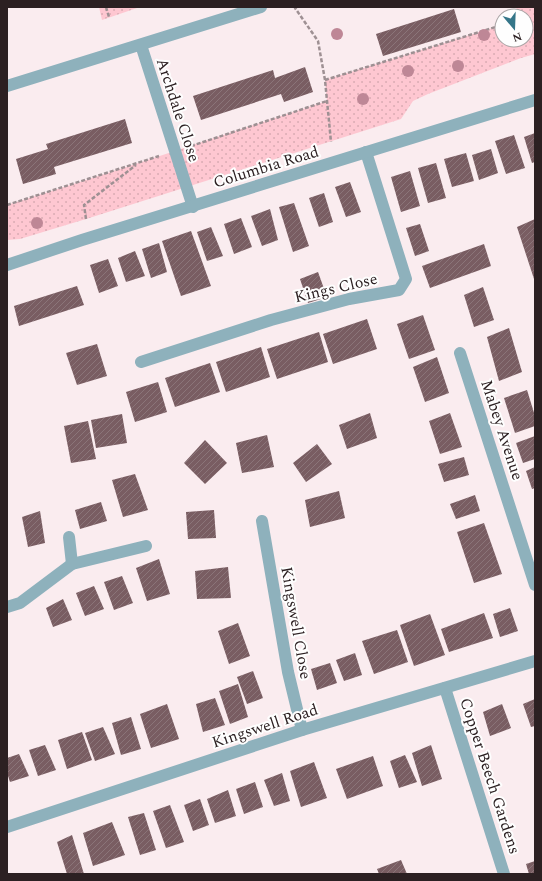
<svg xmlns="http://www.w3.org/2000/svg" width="542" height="881" font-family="Spectral,serif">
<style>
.grass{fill:url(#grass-dots)}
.building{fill:url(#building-hatch)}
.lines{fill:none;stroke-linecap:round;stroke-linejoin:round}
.path{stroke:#9e9093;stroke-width:2.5;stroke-dasharray:4 2;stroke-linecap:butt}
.service{stroke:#8eb1bc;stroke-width:12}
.minor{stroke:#8eb1bc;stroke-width:12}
.tertiary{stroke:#8eb1bc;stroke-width:12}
.tree{fill:#be8796}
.labels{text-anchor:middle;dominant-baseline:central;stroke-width:4;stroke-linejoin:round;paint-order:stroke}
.street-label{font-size:16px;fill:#2c2022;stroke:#fefefe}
</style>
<defs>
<pattern id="grass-dots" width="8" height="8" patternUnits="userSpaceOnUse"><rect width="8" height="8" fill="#fec7d1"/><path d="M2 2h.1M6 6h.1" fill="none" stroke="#daabb3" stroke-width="1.8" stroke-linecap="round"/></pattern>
<pattern id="building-hatch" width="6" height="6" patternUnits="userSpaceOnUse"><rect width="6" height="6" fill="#795d62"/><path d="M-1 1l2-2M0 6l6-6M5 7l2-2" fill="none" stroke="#8b7579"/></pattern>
</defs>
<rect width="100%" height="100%" fill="#faecef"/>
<g class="grass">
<polygon points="99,7 140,7 102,20"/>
<path d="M516,7h19v47l-14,4 -93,36 -15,7 -12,18 -315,100 -66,20 -13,1v-35c107,-33 213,-69 320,-104l-2,-21 177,-55v15h24v-24h-7z"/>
</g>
<g class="building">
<polygon points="454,9 461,32 383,56 376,34"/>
<polygon points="305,67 313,92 284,102 281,94 201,120 193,96 273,70 275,78"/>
<polygon points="125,119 132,143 54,167 56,174 23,184 16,159 48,149 46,144"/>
<polygon points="535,133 535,162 532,163 524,137"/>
<polygon points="514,135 525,168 506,174 495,141"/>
<polygon points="491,149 498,173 479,180 472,155"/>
<polygon points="466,153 474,181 452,187 444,159"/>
<polygon points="436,163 446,198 428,203 418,168"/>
<polygon points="410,171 420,206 401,212 391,177"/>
<polygon points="350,182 361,212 346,217 335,187"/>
<polygon points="324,193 333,222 319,227 309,198"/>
<polygon points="294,203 309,246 293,252 279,207"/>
<polygon points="270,209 278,240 262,246 251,216"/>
<polygon points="241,218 252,247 234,254 224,224"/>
<polygon points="535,219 535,282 517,227"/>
<polygon points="420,224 429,251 415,256 406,228"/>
<polygon points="211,227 223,256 207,261 197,232"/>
<polygon points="191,231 211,286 181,296 162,241"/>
<polygon points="159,243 167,272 151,278 142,249"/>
<polygon points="484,244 491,266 430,288 422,266"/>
<polygon points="135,251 145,276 126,282 118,258"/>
<polygon points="108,259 118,286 99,293 90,265"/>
<polygon points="318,272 327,297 308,303 300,279"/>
<polygon points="77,286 84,305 19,326 14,306"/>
<polygon points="483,287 494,320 474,327 464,295"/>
<polygon points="423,315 435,350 409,359 397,324"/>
<polygon points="367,319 377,349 333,364 323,334"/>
<polygon points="509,328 522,372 499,381 487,337"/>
<polygon points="319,332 328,362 277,379 267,349"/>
<polygon points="97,344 107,376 77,385 66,353"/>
<polygon points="261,347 270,377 226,392 216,362"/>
<polygon points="437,357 449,393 425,402 413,367"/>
<polygon points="210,363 220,392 175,407 165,378"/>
<polygon points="158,382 167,412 135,422 126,392"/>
<polygon points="527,390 535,416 535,426 515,433 504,398"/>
<polygon points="370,413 377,438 347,449 339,425"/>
<polygon points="450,413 462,447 440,454 429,421"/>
<polygon points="122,414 127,443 96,448 91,420"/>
<polygon points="88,421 96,459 71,463 64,426"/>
<polygon points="267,435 274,467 242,473 236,443"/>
<polygon points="535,436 535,459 523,463 516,443"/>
<polygon points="205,440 227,463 205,484 184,463"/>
<polygon points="317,444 332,464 306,482 293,463"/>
<polygon points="464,457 469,475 444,482 438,464"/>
<polygon points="535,467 535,488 532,489 526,471"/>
<polygon points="135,474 148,510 123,517 112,480"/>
<polygon points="339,491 345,518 310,527 305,500"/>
<polygon points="475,495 480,511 456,519 450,504"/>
<polygon points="101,502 107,521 80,529 75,510"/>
<polygon points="214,510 216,538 188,539 186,512"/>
<polygon points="40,511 45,543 28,547 22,517"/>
<polygon points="484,523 502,574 474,583 457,532"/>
<polygon points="159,559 170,594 147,601 136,568"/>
<polygon points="228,567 231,598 197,599 195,571"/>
<polygon points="122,576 133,603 114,610 104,582"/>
<polygon points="94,586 104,609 85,616 76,593"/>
<polygon points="63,599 72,620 53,627 46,608"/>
<polygon points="510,608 518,631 500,637 493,614"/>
<polygon points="484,613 493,638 449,652 441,629"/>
<polygon points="430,614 445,655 414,666 400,625"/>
<polygon points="238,623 250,656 229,664 218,631"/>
<polygon points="397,630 408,662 374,674 362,641"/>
<polygon points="355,653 362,675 344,681 336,660"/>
<polygon points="330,663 337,683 317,690 311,669"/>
<polygon points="253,671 263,698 247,704 237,677"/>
<polygon points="238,684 248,717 230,724 219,691"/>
<polygon points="215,698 225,725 203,732 196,704"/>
<polygon points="535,699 535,726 531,727 523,704"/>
<polygon points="167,704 179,739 151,748 140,714"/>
<polygon points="502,704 511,728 490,736 483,712"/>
<polygon points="131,717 141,749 121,755 112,723"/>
<polygon points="103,727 115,754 95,761 85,733"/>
<polygon points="82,732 92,760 67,769 58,740"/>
<polygon points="45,745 56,770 38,776 29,750"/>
<polygon points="431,745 442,779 422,786 412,753"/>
<polygon points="19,754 29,776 10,782 7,773 7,758"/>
<polygon points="405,755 417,782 399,788 390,761"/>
<polygon points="373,756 383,786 347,799 336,769"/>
<polygon points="314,762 327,798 301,807 290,771"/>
<polygon points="282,773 290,801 274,806 264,780"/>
<polygon points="255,782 263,807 244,814 236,789"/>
<polygon points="228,790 236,816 215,823 207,799"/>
<polygon points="200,799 209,825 193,831 184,805"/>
<polygon points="170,805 184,842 166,848 153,811"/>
<polygon points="144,813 156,850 140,855 128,817"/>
<polygon points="112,822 125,855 93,866 83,833"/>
<polygon points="72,835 84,874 67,874 57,842"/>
<polygon points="401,860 407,874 379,874 377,869"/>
<polygon points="535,861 535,874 529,874 526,864"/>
</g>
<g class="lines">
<g class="path">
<polyline points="106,7 109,17"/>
<polyline points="297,7 295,8 318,41 325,80 331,142"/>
<polyline points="325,80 502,25"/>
<polyline points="191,146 327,101"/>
<polyline points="7,205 159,156"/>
<polyline points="86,219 84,205 136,165"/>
</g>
<polyline class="service" points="141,362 271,320 349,299 399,290 406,279 366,152"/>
<g class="minor">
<polyline points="141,45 193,207"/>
<polyline points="7,86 261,7"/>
<polyline points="460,353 535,585"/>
<polyline points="262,521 288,672 302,730"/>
<polyline points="69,537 72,564"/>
<polyline points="7,607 20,603 72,564 146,546"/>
<polyline points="445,688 504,874"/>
<polyline points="7,827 302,730 535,661"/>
</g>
<polyline class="tertiary" points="7,265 82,240 535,100"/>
</g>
<g class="tree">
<circle cx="337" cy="34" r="6"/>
<circle cx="484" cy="35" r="6"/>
<circle cx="458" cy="66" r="6"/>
<circle cx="408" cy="71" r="6"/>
<circle cx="363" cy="99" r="6"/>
<circle cx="37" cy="223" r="6"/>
</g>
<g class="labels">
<g class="street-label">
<text transform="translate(178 110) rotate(72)">Archdale Close</text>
<text transform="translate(266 167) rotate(-17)">Columbia Road</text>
<text transform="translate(336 288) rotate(-13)">Kings Close</text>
<text transform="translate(502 430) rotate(72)">Mabey Avenue</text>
<text transform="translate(296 623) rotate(80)">Kingswell Close</text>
<text transform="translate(265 726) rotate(-18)">Kingswell Road</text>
<text transform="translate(490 776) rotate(72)">Copper Beech Gardens</text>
</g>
</g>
<rect width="542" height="881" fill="none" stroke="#2c2022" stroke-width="16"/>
<g transform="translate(514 28) rotate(161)"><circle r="19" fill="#fefefe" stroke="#aaa5a6"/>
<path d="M0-3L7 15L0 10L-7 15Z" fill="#357689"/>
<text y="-6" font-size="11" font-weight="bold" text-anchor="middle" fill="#2c2022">N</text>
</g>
</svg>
